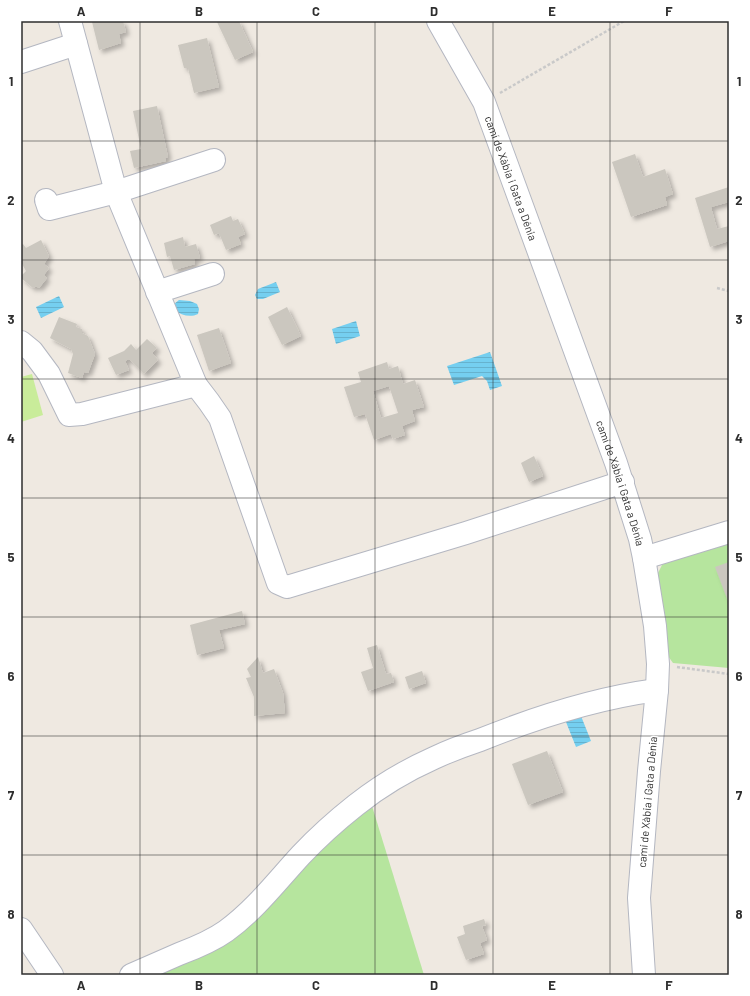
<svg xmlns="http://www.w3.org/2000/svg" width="750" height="996" font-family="Barlow,sans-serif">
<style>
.grass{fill:#b6e59e}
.pitch{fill:#c9ec9a}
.water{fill:url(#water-rules)}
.building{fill:#cbc7bf;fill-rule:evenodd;filter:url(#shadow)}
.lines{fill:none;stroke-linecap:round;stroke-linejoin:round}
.minor-casing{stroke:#b4b7c1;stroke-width:24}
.path{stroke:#c9c9c9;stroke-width:2.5;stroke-dasharray:3 2;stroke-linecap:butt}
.minor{stroke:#fff;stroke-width:22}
.grid{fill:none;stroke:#2e2e2e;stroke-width:1;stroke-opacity:0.55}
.labels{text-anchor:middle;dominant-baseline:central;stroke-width:3;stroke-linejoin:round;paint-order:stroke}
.street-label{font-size:11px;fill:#2e2e2e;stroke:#fff}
.neatline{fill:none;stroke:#2e2e2e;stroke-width:1.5}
.grid-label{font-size:13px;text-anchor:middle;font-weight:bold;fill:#2e2e2e}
</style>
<defs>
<pattern id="water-rules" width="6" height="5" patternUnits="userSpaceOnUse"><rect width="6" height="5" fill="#75cff0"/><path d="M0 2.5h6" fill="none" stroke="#66b2ce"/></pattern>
<filter id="shadow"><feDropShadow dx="3.5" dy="3.5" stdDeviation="2" flood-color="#0004"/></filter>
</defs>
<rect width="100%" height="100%" fill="#efe9e1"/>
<g class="grass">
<polygon points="729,540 729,668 673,663 668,656 658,573 662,565 681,554"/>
<polygon points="372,806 424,975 158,975 327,840"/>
</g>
<polygon class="pitch" points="32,374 43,415 21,422 21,377"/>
<g class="water">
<polygon points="276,282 280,292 263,299 257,299 255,295 258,289"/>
<polygon points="59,296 64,307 41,318 36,307"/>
<path d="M179,300l11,1 7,3 2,5 -1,5c-8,4 -17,1 -24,-4v-6z"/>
<polygon points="356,321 360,336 336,344 332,329"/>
<polygon points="490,352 502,386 490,390 487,381 482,376 454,385 447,366"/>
<polygon points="581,716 591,741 576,747 566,722"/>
</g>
<g class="building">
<polygon points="94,21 123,21 126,32 119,34 121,43 99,50 92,22"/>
<polygon points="218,21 239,21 253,52 235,60 217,22"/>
<polygon points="207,38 219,87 194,93 188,68 184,68 178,45"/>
<polygon points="157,106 168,157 165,158 166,161 134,168 130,151 141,149 133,111"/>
<polygon points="635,154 643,177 665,169 673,194 665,197 667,205 631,217 612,162"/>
<polygon points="729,187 729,202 711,207 717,229 729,226 729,241 710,247 695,198"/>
<polygon points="231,216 233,221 238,219 245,234 238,237 241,244 226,250 219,233 214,235 210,225"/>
<polygon points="183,237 185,247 196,244 200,258 194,259 195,264 174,270 170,256 167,257 164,243"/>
<polygon points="41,240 49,256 44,264 49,268 44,275 47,278 39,288 36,286 33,288 21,278 21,276 26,271 21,262 21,256 22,256 21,254 21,245 23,244 26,248"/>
<polygon points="287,307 301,336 282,345 268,317"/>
<polygon points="59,317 77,324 76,327 82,329 82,333 88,336 95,354 88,373 84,372 82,378 68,373 73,354 71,349 50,338"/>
<polygon points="219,328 231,363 209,371 197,335"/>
<polygon points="147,339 157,348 152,353 158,360 144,374 129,359 125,361 129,370 116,375 108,358 124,351 131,344 136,350"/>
<path d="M387,362l2,7 9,-3 5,18 12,-4 9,27 -12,3 3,11 -13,5 3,9 -12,4 -2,-5 -17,6 -9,-26 -11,3 -10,-30 17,-5 -3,-10zM389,386l9,27 -17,5 -8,-27z"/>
<polygon points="534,456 543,476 529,482 521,463"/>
<polygon points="729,562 729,604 715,567"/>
<polygon points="242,611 245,624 219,630 224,648 197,655 190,625"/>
<polygon points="377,645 386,674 391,673 394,682 368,691 361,672 373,668 367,648"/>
<polygon points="258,657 263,673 274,669 283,693 285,713 254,716 254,697 246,678 251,677 247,669"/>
<polygon points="422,671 426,683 409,689 405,677"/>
<polygon points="547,751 563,792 528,805 512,764"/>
<polygon points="484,919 486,925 482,926 487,940 480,943 484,954 466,960 457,937 465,934 463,926"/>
</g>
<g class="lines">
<defs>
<g id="minor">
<polyline points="70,21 116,192 196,385 209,402 220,418 278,583 287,587 466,533 623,482"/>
<path id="s1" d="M438,21l46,81 132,361 24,76 4,19 11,68 3,38 -1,26 -8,81 -10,127 5,77"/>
<polyline points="21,62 76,44"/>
<polyline points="46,200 49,209 116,192 214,160"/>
<polyline points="157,292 213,274"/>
<polyline points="21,342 32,351 49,374 69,415 82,414 196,385"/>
<polyline points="644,558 729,532"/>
<polyline points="21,929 52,975"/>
<path d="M131,975c16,-7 32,-14 48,-21 16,-6 33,-13 47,-23 29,-21 51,-50 75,-76 17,-18 36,-35 55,-50 24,-19 51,-35 78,-47 15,-7 31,-13 46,-18 57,-23 117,-42 177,-50"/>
</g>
</defs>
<use href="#minor" class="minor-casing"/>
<g class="path">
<polyline points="500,93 624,21"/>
<polyline points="717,288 729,291"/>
<polyline points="677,667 729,674"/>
</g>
<use href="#minor" class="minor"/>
</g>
<path class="grid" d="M140,21v954M257,21v954M375,21v954M493,21v954M610,21v954M21,141h708M21,260h708M21,379h708M21,498h708M21,617h708M21,736h708M21,855h708"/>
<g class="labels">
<g class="street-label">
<text stroke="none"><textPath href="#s1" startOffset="174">camí de Xàbia i Gata a Dénia</textPath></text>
<text stroke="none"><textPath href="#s1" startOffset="498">camí de Xàbia i Gata a Dénia</textPath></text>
<text transform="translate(647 802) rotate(-85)">camí de Xàbia i Gata a Dénia</text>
</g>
</g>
<rect width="750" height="996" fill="none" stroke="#ffffff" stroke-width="44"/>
<rect x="22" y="22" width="706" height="952" class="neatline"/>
<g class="grid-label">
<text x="81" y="16">A</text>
<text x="199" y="16">B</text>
<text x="316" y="16">C</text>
<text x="434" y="16">D</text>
<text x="552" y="16">E</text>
<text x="669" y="16">F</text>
<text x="11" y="86">1</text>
<text x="739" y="86">1</text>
<text x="11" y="205">2</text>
<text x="739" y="205">2</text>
<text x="11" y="324">3</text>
<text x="739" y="324">3</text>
<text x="11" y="443">4</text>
<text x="739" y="443">4</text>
<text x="11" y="562">5</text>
<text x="739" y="562">5</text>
<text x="11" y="681">6</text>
<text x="739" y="681">6</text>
<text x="11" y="800">7</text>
<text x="739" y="800">7</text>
<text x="11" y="919">8</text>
<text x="739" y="919">8</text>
<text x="81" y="990">A</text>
<text x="199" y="990">B</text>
<text x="316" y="990">C</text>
<text x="434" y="990">D</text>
<text x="552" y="990">E</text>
<text x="669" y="990">F</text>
</g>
</svg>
